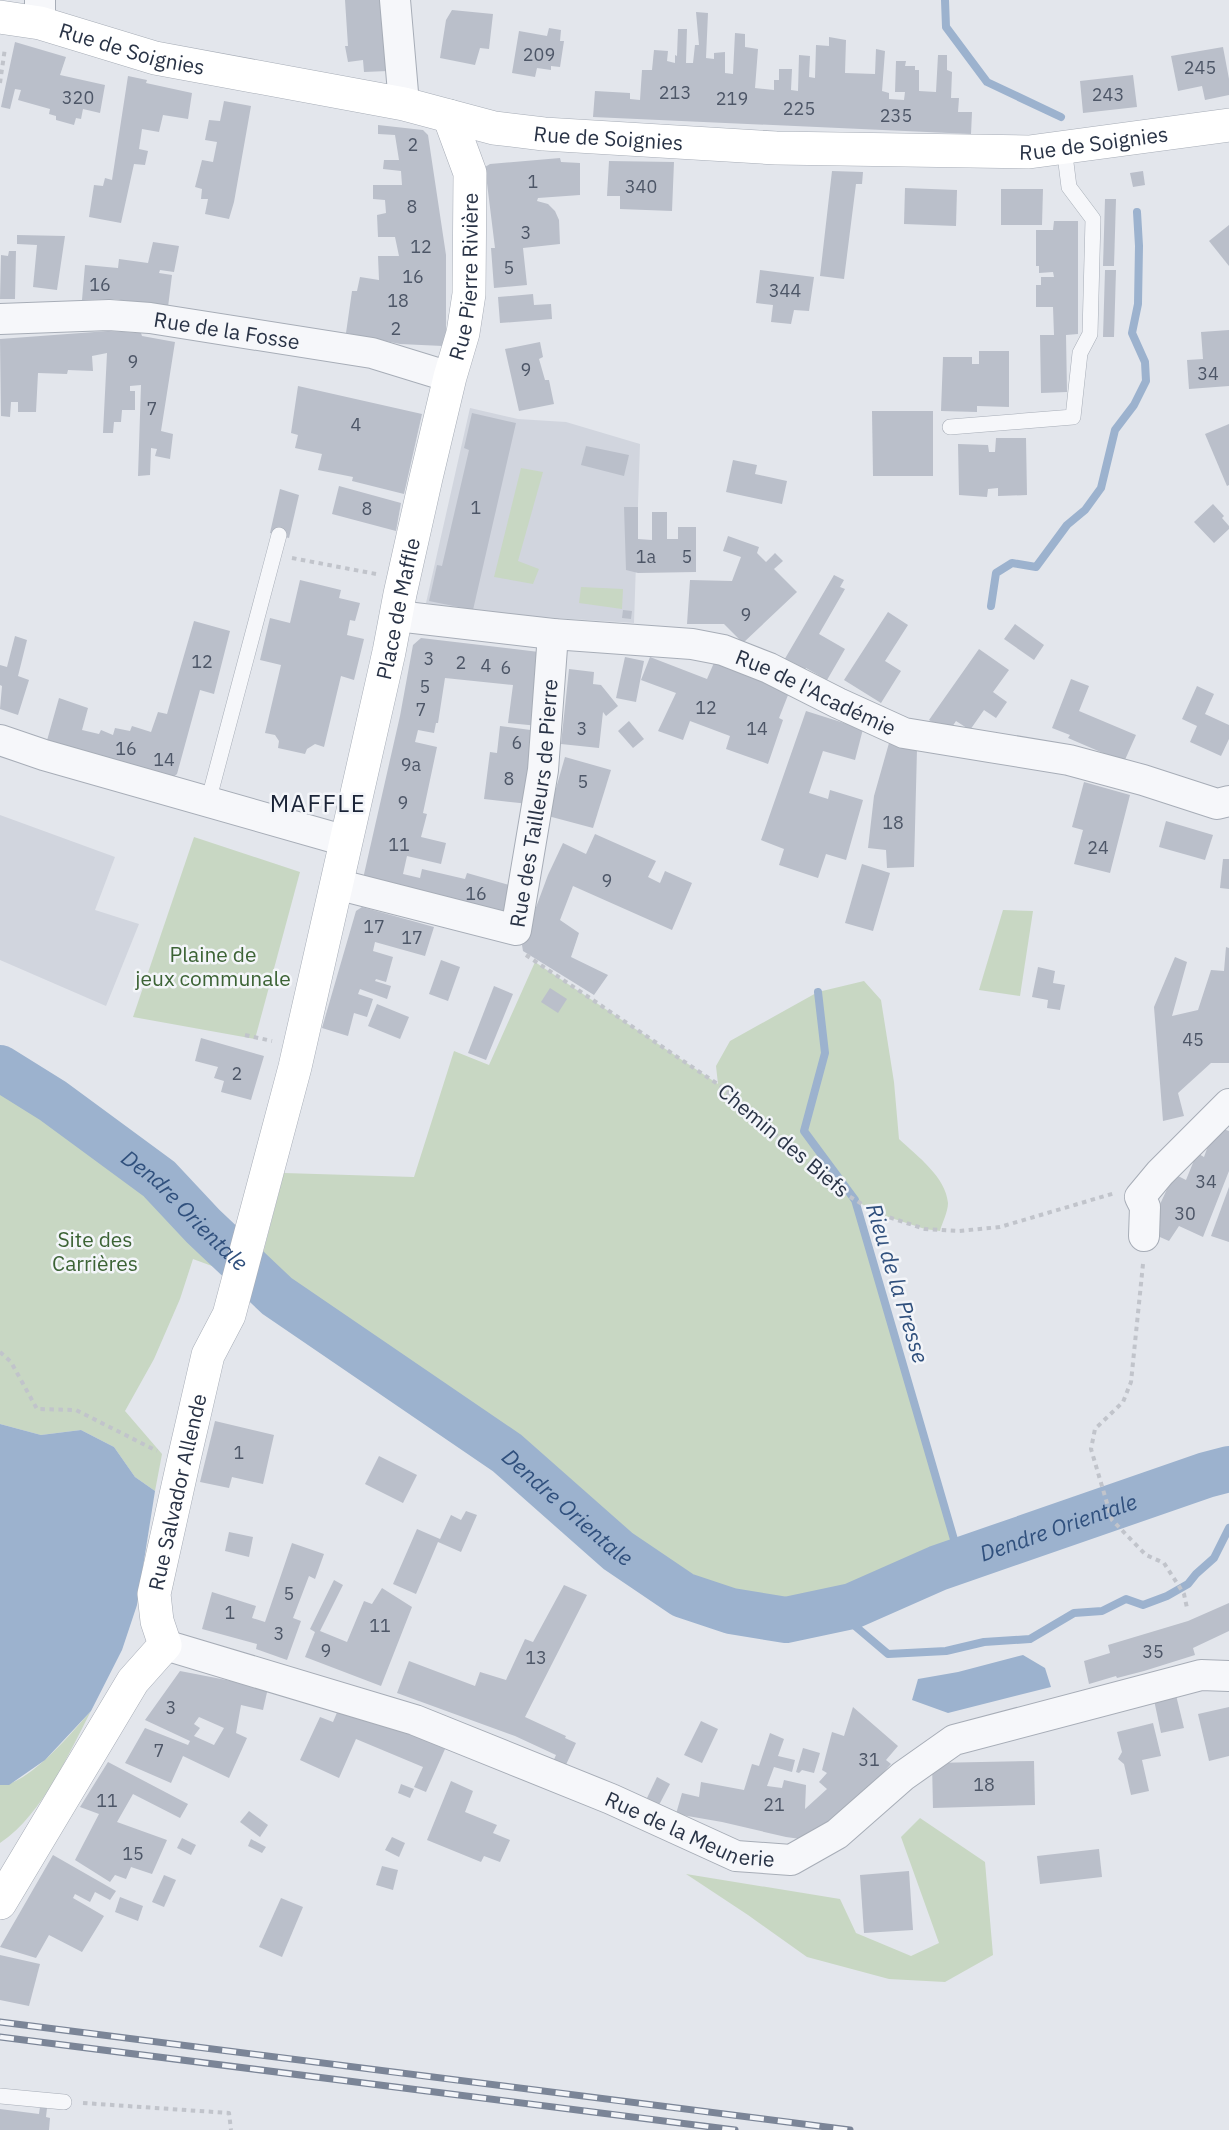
<svg xmlns="http://www.w3.org/2000/svg" width="1229" height="2130" font-family="'IBM Plex Sans',sans-serif">
<style>
.built{fill:#d1d5de}
.green{fill:#c8d7c3}
.water{fill:#9cb2ce}
.lines{fill:none;stroke-linecap:round;stroke-linejoin:round}
.stream{stroke:#9cb2ce;stroke-width:8}
.river{stroke:#9cb2ce;stroke-width:46}
.building{fill:#babfca;fill-rule:evenodd}
.lane-casing{stroke:#a7adb7;stroke-width:16}
.street-casing{stroke:#a7adb7;stroke-width:32}
.secondary-casing{stroke:#a7adb7;stroke-width:34}
.path{stroke:#c1c4cb;stroke-width:4;stroke-dasharray:4.5 4.5;stroke-linecap:butt}
.lane{stroke:#f6f7fa;stroke-width:15}
.street{stroke:#f6f7fa;stroke-width:30}
.secondary{stroke:#fff;stroke-width:33}
.rail-casing{stroke:#7b8597;stroke-width:7}
.rail{stroke:#f3f5f9;stroke-width:4.5;stroke-dasharray:14;stroke-linecap:butt}
.labels{text-anchor:middle;dominant-baseline:central;stroke-width:5;stroke-linejoin:round;paint-order:stroke}
.number-label{font-size:18px;fill:#4d5667}
.street-label{font-size:21px;fill:#293346;stroke:#f3f5f9}
.park-label{font-size:21px;fill:#3c6335;stroke:#f3f5f9}
.water-label{font-size:22px;font-style:italic;fill:#30507d;stroke:#f3f5f9}
.quarter-label{font-size:24px;letter-spacing:1.5px;fill:#1b2437;stroke:#f3f5f9}
</style>
<rect width="100%" height="100%" fill="#e3e6ec"/>
<g class="built">
<polygon points="470,408 518,419 566,422 640,444 634,623 475,613 426,603"/>
<polygon points="0,815 115,857 95,910 139,924 106,1006 0,960"/>
</g>
<g class="green">
<polygon points="521,468 543,472 518,561 539,569 533,584 494,577"/>
<polygon points="581,587 623,589 622,609 579,603"/>
<polygon points="194,837 300,872 255,1039 133,1017"/>
<polygon points="1003,910 1033,911 1020,996 979,990"/>
<path d="M535,962l183,122 -2,-18 14,-25 88,-49 46,-11 17,19 13,82 5,57c18,17 47,38 49,64 0,9 -6,20 -8,28l-15,-2 -46,-15 -24,-14 105,360 -108,46 -66,14 -55,-9 -48,-16 -65,-44 -111,-98 -248,-184 25,-96 130,4 40,-126 35,14z"/>
<polygon points="0,1068 53,1101 159,1179 222,1244 220,1269 193,1259 180,1299 154,1359 125,1411 162,1454 155,1491 135,1477 114,1447 81,1430 41,1435 0,1424"/>
<path d="M91,1711c-23,44 -49,104 -91,132v-58c29,0 72,-53 91,-74z"/>
<polygon points="920,1818 985,1862 993,1955 945,1982 889,1979 807,1957 748,1915 686,1874 840,1899 856,1933 911,1956 939,1943 901,1837"/>
</g>
<g class="water">
<polygon points="0,1424 41,1435 81,1430 114,1447 135,1477 155,1491 137,1605 122,1650 91,1711 45,1760 9,1785 0,1785"/>
<polygon points="1023,1655 1045,1668 1051,1687 948,1713 912,1700 918,1679 958,1672"/>
</g>
<g class="lines">
<g class="stream">
<polyline points="945,0 946,27 987,82 1061,117"/>
<polyline points="991,606 996,573 1012,563 1036,567 1067,525 1085,510 1101,488 1115,430 1134,405 1146,381 1145,362 1132,333 1138,304 1139,246 1137,212"/>
<polyline points="818,992 825,1053 804,1131 855,1200 960,1560"/>
<polyline points="835,1609 888,1654 946,1651 984,1642 1030,1639 1074,1613 1102,1611 1126,1599 1143,1605 1167,1596 1188,1584 1196,1574 1214,1558 1229,1528"/>
</g>
<path class="river" id="s1" d="M0,1068l53,33 106,78 44,47 74,70 230,157 111,98 65,44 48,16 55,9 66,-14 86,-38 268,-93 23,-6"/>
</g>
<g class="building">
<polygon points="345,0 382,0 388,71 364,72 363,60 348,62 345,46 348,46"/>
<polygon points="452,10 493,14 489,49 480,48 475,65 440,58 446,20"/>
<polygon points="696,12 708,13 706,58 714,59 714,53 725,52 725,73 733,74 735,33 745,34 745,47 758,49 755,88 774,90 774,80 779,80 779,69 792,69 791,90 798,91 799,55 810,56 809,77 815,78 816,45 829,46 829,37 846,40 845,73 875,74 876,49 885,51 882,91 889,93 889,99 904,100 905,92 895,92 896,61 906,61 905,66 915,66 915,70 919,70 919,91 936,92 938,55 947,55 947,70 952,72 951,98 959,98 958,112 972,112 971,134 593,117 595,91 630,93 630,99 640,100 642,70 652,70 654,50 668,51 667,61 675,63 675,55 677,56 678,29 687,29 686,63 693,63 695,45 699,45"/>
<polygon points="549,28 561,30 560,41 564,41 560,67 551,66 551,70 537,68 535,77 512,73 519,31 547,36"/>
<polygon points="15,42 66,57 60,75 105,85 100,113 83,109 81,119 76,118 74,125 56,120 56,116 49,114 50,109 18,100 21,90 15,89 10,109 1,107"/>
<polygon points="1223,47 1229,79 1229,95 1205,100 1202,86 1178,91 1171,56"/>
<polygon points="1133,75 1137,107 1083,113 1080,81"/>
<polygon points="128,76 147,80 146,83 192,93 188,119 163,115 159,132 142,129 139,149 148,151 145,165 134,164 121,223 89,217 94,185 103,186 105,178 112,180"/>
<polygon points="224,101 251,106 234,202 229,219 205,214 208,199 201,199 202,189 195,187 202,160 213,162 217,142 205,140 209,120 220,121"/>
<polygon points="378,125 423,130 428,135 446,255 446,342 443,346 400,344 346,333 352,291 357,291 360,277 379,280 378,256 399,256 395,237 378,237 377,215 386,213 385,200 373,199 373,185 402,185 401,171 383,169 384,160 399,160 395,135 378,134"/>
<polygon points="560,158 561,162 580,163 580,195 538,198 537,201 548,204 555,211 559,220 560,244 523,248 527,285 494,288 491,248 495,248 485,167 490,164"/>
<polygon points="609,161 674,162 672,211 620,209 620,196 607,196"/>
<polygon points="832,171 863,172 862,184 856,184 844,279 820,276"/>
<polygon points="1143,171 1145,185 1133,187 1130,173"/>
<polygon points="905,188 957,190 956,226 904,224"/>
<polygon points="1001,189 1043,189 1042,225 1001,225"/>
<polygon points="1105,199 1116,199 1114,266 1103,266"/>
<polygon points="1054,221 1078,221 1078,334 1066,335 1067,392 1041,393 1040,335 1054,335 1053,307 1036,307 1036,285 1041,285 1041,277 1054,277 1053,272 1039,273 1039,266 1036,266 1036,230 1053,230"/>
<polygon points="1229,225 1229,266 1209,241"/>
<polygon points="17,235 65,236 57,290 33,287 37,245 17,244"/>
<polygon points="153,242 179,246 174,272 160,270 159,273 172,275 168,307 114,299 82,300 85,265 118,268 119,259 148,263"/>
<polygon points="9,251 16,251 15,299 0,299 1,255 8,256"/>
<polygon points="760,270 814,277 809,311 794,310 791,324 771,322 773,305 756,303"/>
<polygon points="1105,270 1116,270 1114,337 1103,337"/>
<polygon points="533,294 534,305 551,304 552,319 500,323 498,297"/>
<polygon points="1229,330 1229,386 1189,389 1187,360 1203,359 1201,332"/>
<polygon points="108,331 141,333 142,336 175,342 161,431 173,434 170,459 155,456 157,449 151,448 150,475 138,476 141,385 130,386 130,391 135,391 135,410 122,410 121,422 114,422 113,433 103,433 107,353 92,356 93,371 68,370 67,374 38,373 36,412 18,412 18,402 11,402 10,417 1,416 0,339"/>
<polygon points="540,342 543,357 539,359 545,380 549,380 554,404 519,411 505,349"/>
<polygon points="979,351 1009,351 1009,407 977,406 977,412 941,411 943,357 972,357 972,364 979,364"/>
<polygon points="298,386 422,414 404,494 352,481 353,477 318,470 322,454 295,448 298,435 291,433"/>
<polygon points="872,411 933,411 933,476 873,476"/>
<polygon points="472,413 516,423 473,610 429,601 437,565 442,566 469,450 464,448"/>
<polygon points="1229,424 1229,485 1227,486 1205,434"/>
<polygon points="996,438 1026,438 1027,495 998,496 998,488 988,489 987,497 959,495 958,444 988,445 989,452 995,452"/>
<polygon points="586,446 629,455 624,476 581,465"/>
<polygon points="733,460 757,465 755,474 787,481 782,504 726,492"/>
<polygon points="339,486 401,503 396,531 332,514"/>
<polygon points="280,489 299,495 289,538 270,533"/>
<polygon points="1213,504 1224,516 1222,518 1229,526 1229,529 1214,543 1194,522"/>
<polygon points="624,507 638,507 638,539 652,540 652,512 667,512 667,539 678,539 678,527 696,527 696,572 638,573 626,570"/>
<polygon points="728,536 759,547 757,553 766,562 775,553 783,561 774,569 797,592 743,643 724,624 687,624 690,580 732,581 741,557 723,551"/>
<polygon points="834,575 844,580 840,587 845,589 819,634 845,649 827,680 806,668 803,673 783,662"/>
<polygon points="300,580 341,590 339,598 360,603 355,621 350,620 347,635 364,639 354,680 341,676 324,747 315,744 307,749 305,754 278,748 279,741 275,735 265,733 281,665 260,660 270,618 290,623"/>
<polygon points="623,610 632,611 631,619 622,618"/>
<polygon points="888,612 908,625 885,661 901,671 881,703 844,680"/>
<polygon points="194,621 230,631 214,694 200,690 177,774 172,778 46,744 59,698 88,708 82,730 99,734 101,730 113,735 115,728 130,731 132,726 151,732 158,712 167,714"/>
<polygon points="1015,624 1044,645 1034,660 1004,639"/>
<polygon points="15,636 27,640 18,676 29,680 18,715 0,709 2,686 0,685 0,665 7,667"/>
<polygon points="421,638 539,652 539,726 508,723 513,685 445,678 438,723 436,723 434,733 418,730 415,742 437,747 423,813 427,814 421,837 446,843 441,864 407,856 403,874 420,878 422,869 465,879 467,873 516,887 507,921 362,883 400,716 413,645"/>
<polygon points="979,649 1009,670 993,692 1007,702 996,718 984,710 970,730 956,721 948,733 929,720"/>
<polygon points="625,657 644,661 636,702 616,698"/>
<polygon points="650,657 707,679 716,658 790,690 779,718 783,720 768,764 726,749 730,736 690,721 683,740 658,731 676,693 641,680"/>
<polygon points="569,669 594,672 593,684 601,685 618,706 606,716 603,712 599,748 561,744"/>
<polygon points="1071,679 1089,686 1079,711 1136,735 1124,762 1068,738 1070,735 1052,728"/>
<polygon points="1197,686 1214,694 1205,714 1229,725 1229,739 1221,756 1190,742 1197,726 1182,719"/>
<polygon points="806,711 863,729 855,760 823,751 809,793 828,799 830,790 863,800 846,860 826,854 818,878 779,865 784,849 761,840"/>
<polygon points="629,721 644,739 633,748 618,731"/>
<polygon points="500,726 538,731 529,804 484,799 490,752 497,753"/>
<polygon points="889,743 917,749 914,867 887,868 886,850 868,848 874,796"/>
<polygon points="565,757 611,770 593,828 548,816"/>
<polygon points="1084,782 1130,795 1110,873 1074,864 1083,830 1072,827"/>
<polygon points="1166,821 1213,835 1205,860 1159,847"/>
<polygon points="595,834 656,861 648,877 660,883 665,871 692,883 672,930 573,886 560,920 579,933 571,957 608,975 594,995 523,951 522,945 548,875 563,843 586,854"/>
<polygon points="1223,859 1229,859 1229,889 1220,888"/>
<polygon points="862,864 890,873 873,931 845,923"/>
<polygon points="362,907 434,927 425,956 375,942 373,951 393,957 386,982 376,979 375,981 391,986 387,999 360,989 358,994 373,999 367,1017 354,1013 348,1036 322,1028 356,911"/>
<polygon points="1226,947 1229,948 1229,1063 1211,1063 1178,1093 1184,1116 1163,1121 1154,1007 1175,957 1187,962 1172,1016 1198,1010 1211,970 1224,971"/>
<polygon points="441,960 460,967 448,1001 429,994"/>
<polygon points="1038,967 1055,971 1053,983 1065,985 1060,1010 1047,1008 1048,1000 1032,997"/>
<polygon points="494,986 513,994 486,1060 468,1053"/>
<polygon points="550,988 567,999 558,1013 541,1002"/>
<polygon points="377,1004 409,1017 400,1039 368,1026"/>
<polygon points="201,1038 264,1056 251,1100 221,1092 224,1081 214,1078 218,1067 195,1061"/>
<polygon points="1220,1128 1229,1131 1229,1171 1203,1237 1179,1226 1169,1241 1153,1234 1155,1215 1174,1174 1186,1180 1197,1153 1204,1157 1210,1140"/>
<polygon points="1229,1187 1229,1242 1211,1236"/>
<polygon points="215,1421 274,1435 263,1484 232,1477 229,1488 200,1482"/>
<polygon points="379,1456 417,1475 403,1503 365,1484"/>
<polygon points="466,1511 477,1515 461,1552 438,1542 416,1594 393,1584 417,1529 440,1539 451,1515 461,1520"/>
<polygon points="229,1532 253,1537 249,1557 225,1551"/>
<polygon points="292,1543 324,1554 315,1579 309,1576 293,1618 301,1621 287,1660 256,1649 257,1644 202,1629 212,1592 256,1606 252,1618 265,1622"/>
<polygon points="334,1580 343,1585 320,1631 347,1642 364,1601 372,1604 382,1588 412,1607 381,1686 305,1657 315,1632 310,1629"/>
<polygon points="564,1585 587,1595 525,1717 566,1736 565,1738 576,1743 564,1769 552,1764 556,1755 515,1736 397,1693 409,1661 475,1686 480,1672 506,1680 525,1639 533,1642"/>
<polygon points="1229,1603 1229,1631 1193,1648 1195,1655 1144,1671 1117,1678 1116,1676 1089,1684 1084,1661 1110,1653 1108,1645 1188,1621"/>
<path d="M180,1671l88,17 -5,22 -22,-5 -5,28 11,5 -18,40 -46,-22 -12,27 -46,-20 20,-35 43,17 2,-4 -45,-21zM199,1717l25,11 -10,17 -20,-9 6,-8 -6,-4z"/>
<polygon points="1176,1695 1184,1728 1161,1733 1154,1700"/>
<polygon points="341,1703 445,1749 426,1792 414,1787 423,1767 356,1739 339,1778 300,1760 320,1717 333,1722"/>
<polygon points="853,1707 898,1746 886,1760 891,1764 863,1795 808,1840 786,1837 722,1822 676,1814 682,1793 699,1797 701,1782 744,1790 752,1764 759,1766 770,1733 784,1739 778,1756 795,1760 792,1772 774,1767 767,1786 782,1788 784,1780 806,1785 805,1809 827,1789 819,1782 827,1773 822,1770 832,1732 844,1736"/>
<polygon points="1229,1707 1229,1756 1209,1761 1198,1714"/>
<polygon points="701,1721 718,1729 702,1763 684,1755"/>
<polygon points="1153,1723 1161,1756 1142,1760 1149,1791 1131,1795 1124,1764 1118,1759 1122,1752 1117,1732"/>
<polygon points="803,1748 820,1753 814,1773 802,1770 799,1773 796,1772"/>
<polygon points="1034,1761 1035,1805 933,1808 932,1763"/>
<polygon points="108,1762 188,1804 180,1818 133,1794 117,1822 167,1840 152,1874 131,1867 126,1879 115,1875 110,1882 75,1860 99,1814 80,1807"/>
<polygon points="657,1777 670,1784 659,1805 647,1798"/>
<polygon points="451,1781 473,1791 465,1812 497,1825 493,1833 510,1840 500,1862 484,1856 481,1862 427,1840"/>
<polygon points="401,1784 414,1789 410,1798 398,1793"/>
<polygon points="249,1811 268,1825 260,1837 240,1822"/>
<polygon points="392,1837 405,1843 399,1857 385,1850"/>
<polygon points="182,1838 196,1845 191,1855 177,1848"/>
<polygon points="251,1839 266,1847 262,1853 248,1846"/>
<polygon points="1099,1849 1102,1877 1040,1884 1037,1856"/>
<polygon points="53,1855 116,1891 110,1900 95,1892 90,1902 75,1894 73,1898 104,1916 82,1952 49,1935 36,1958 0,1947"/>
<polygon points="382,1866 398,1870 393,1890 376,1885"/>
<polygon points="909,1871 913,1930 864,1933 860,1875"/>
<polygon points="164,1875 176,1880 164,1907 152,1902"/>
<polygon points="120,1897 143,1906 138,1921 115,1912"/>
<polygon points="281,1898 303,1907 282,1957 259,1947"/>
<polygon points="0,1955 40,1964 29,2006 0,2000"/>
<polygon points="40,2107 47,2108 46,2117 50,2118 49,2130 0,2130 0,2109 39,2114"/>
</g>
<g class="lines">
<defs>
<g id="lane">
<polyline points="950,427 1073,417 1080,353 1090,334 1093,219 1069,187 1064,147"/>
<polyline points="208,802 279,535"/>
<polyline points="0,2096 64,2102"/>
</g>
<g id="street">
<polyline points="395,0 404,104"/>
<polyline points="40,23 40,0"/>
<path id="s2" d="M0,319l109,-4 41,3 222,35 78,24"/>
<path id="s3" d="M397,616l156,18 139,10 31,6 46,18 69,35 66,30 165,27 74,20 74,24 12,-3"/>
<polyline points="0,740 44,755 346,841"/>
<path id="s4" d="M336,884l180,46 27,-160 10,-136"/>
<polyline points="1144,1236 1145,1207 1140,1197 1160,1173 1229,1104"/>
<path id="s5" d="M165,1645l250,75 196,79 125,57 55,4 46,-26 66,-58 51,-36 247,-65 28,1"/>
</g>
<g id="secondary">
<path id="s6" d="M0,17l40,6 115,35 249,46 90,24 50,6 232,14 253,4 200,-27"/>
<path id="s7" d="M0,1903l133,-222 32,-36 -8,-24 -3,-27 30,-135 24,-104 21,-40 66,-248 94,-415 11,-58 26,-116 24,-101 13,-44 6,-39 1,-121 -21,-57"/>
</g>
</defs>
<use href="#lane" class="lane-casing"/>
<use href="#street" class="street-casing"/>
<use href="#secondary" class="secondary-casing"/>
<g class="path">
<polyline points="0,83 5,48"/>
<polyline points="292,558 376,574"/>
<polyline points="526,955 719,1085 840,1191 879,1214 925,1229 959,1231 1000,1227 1115,1193"/>
<polyline points="245,1035 272,1041"/>
<polyline points="1143,1264 1131,1382 1123,1402 1095,1429 1091,1449 1112,1520 1146,1555 1164,1563 1184,1594 1187,1608"/>
<polyline points="0,1352 11,1362 37,1409 76,1410 157,1451"/>
<polyline points="83,2103 229,2113 231,2130"/>
</g>
<use href="#lane" class="lane"/>
<use href="#street" class="street"/>
<use href="#secondary" class="secondary"/>
<defs>
<g id="rail">
<polyline points="0,2022 850,2130"/>
<polyline points="0,2037 735,2130"/>
</g>
</defs>
<use href="#rail" class="rail-casing"/>
<use href="#rail" class="rail"/>
</g>
<g class="labels">
<g class="number-label">
<text x="539" y="54">209</text>
<text x="1200" y="67">245</text>
<text x="675" y="92">213</text>
<text x="1108" y="94">243</text>
<text x="78" y="97">320</text>
<text x="732" y="98">219</text>
<text x="799" y="108">225</text>
<text x="896" y="115">235</text>
<text x="413" y="144">2</text>
<text x="533" y="181">1</text>
<text x="641" y="186">340</text>
<text x="412" y="206">8</text>
<text x="526" y="232">3</text>
<text x="421" y="246">12</text>
<text x="509" y="267">5</text>
<text x="413" y="276">16</text>
<text x="100" y="284">16</text>
<text x="785" y="290">344</text>
<text x="398" y="300">18</text>
<text x="396" y="328">2</text>
<text x="133" y="361">9</text>
<text x="526" y="369">9</text>
<text x="1208" y="373">34</text>
<text x="152" y="408">7</text>
<text x="356" y="424">4</text>
<text x="476" y="507">1</text>
<text x="367" y="508">8</text>
<text x="646" y="556">1a</text>
<text x="687" y="556">5</text>
<text x="746" y="614">9</text>
<text x="429" y="658">3</text>
<text x="202" y="661">12</text>
<text x="461" y="662">2</text>
<text x="486" y="665">4</text>
<text x="506" y="667">6</text>
<text x="425" y="686">5</text>
<text x="706" y="707">12</text>
<text x="421" y="709">7</text>
<text x="582" y="728">3</text>
<text x="757" y="728">14</text>
<text x="517" y="742">6</text>
<text x="126" y="748">16</text>
<text x="164" y="759">14</text>
<text x="411" y="764">9a</text>
<text x="509" y="778">8</text>
<text x="583" y="781">5</text>
<text x="403" y="802">9</text>
<text x="893" y="822">18</text>
<text x="399" y="844">11</text>
<text x="1098" y="847">24</text>
<text x="607" y="880">9</text>
<text x="476" y="893">16</text>
<text x="374" y="926">17</text>
<text x="412" y="937">17</text>
<text x="1193" y="1039">45</text>
<text x="237" y="1073">2</text>
<text x="1206" y="1181">34</text>
<text x="1185" y="1213">30</text>
<text x="239" y="1452">1</text>
<text x="289" y="1593">5</text>
<text x="230" y="1612">1</text>
<text x="380" y="1625">11</text>
<text x="279" y="1633">3</text>
<text x="326" y="1650">9</text>
<text x="1153" y="1651">35</text>
<text x="536" y="1657">13</text>
<text x="171" y="1707">3</text>
<text x="159" y="1750">7</text>
<text x="869" y="1759">31</text>
<text x="984" y="1784">18</text>
<text x="107" y="1800">11</text>
<text x="774" y="1804">21</text>
<text x="133" y="1853">15</text>
</g>
<g class="street-label">
<text stroke="none"><textPath href="#s6" startOffset="136">Rue de Soignies</textPath></text>
<text stroke="none"><textPath href="#s6" startOffset="622">Rue de Soignies</textPath></text>
<text stroke="none"><textPath href="#s6" startOffset="1108">Rue de Soignies</textPath></text>
<text stroke="none"><textPath href="#s7" startOffset="1716">Rue Pierre Rivière</textPath></text>
<text stroke="none"><textPath href="#s2" startOffset="228">Rue de la Fosse</textPath></text>
<text stroke="none"><textPath href="#s7" startOffset="1376">Place de Maffle</textPath></text>
<text stroke="none"><textPath href="#s3" startOffset="430">Rue de l'Académie</textPath></text>
<text stroke="none"><textPath href="#s4" startOffset="314">Rue des Tailleurs de Pierre</textPath></text>
<text transform="translate(784 1140) rotate(40)">Chemin des Biefs</text>
<text stroke="none"><textPath href="#s7" startOffset="464">Rue Salvador Allende</textPath></text>
<text stroke="none"><textPath href="#s5" startOffset="558">Rue de la Meunerie</textPath></text>
</g>
<g class="park-label">
<text x="213" y="954">Plaine de<tspan x="213" dy="24">jeux communale</tspan></text>
<text x="95" y="1239">Site des<tspan x="95" dy="24">Carrières</tspan></text>
</g>
<g class="water-label">
<text stroke="none"><textPath href="#s1" startOffset="234">Dendre Orientale</textPath></text>
<text transform="translate(898 1283) rotate(73)">Rieu de la Presse</text>
<text stroke="none"><textPath href="#s1" startOffset="720">Dendre Orientale</textPath></text>
<text stroke="none"><textPath href="#s1" startOffset="1260">Dendre Orientale</textPath></text>
</g>
<g class="quarter-label">
<text x="318" y="803">MAFFLE</text>
</g>
</g>
</svg>
